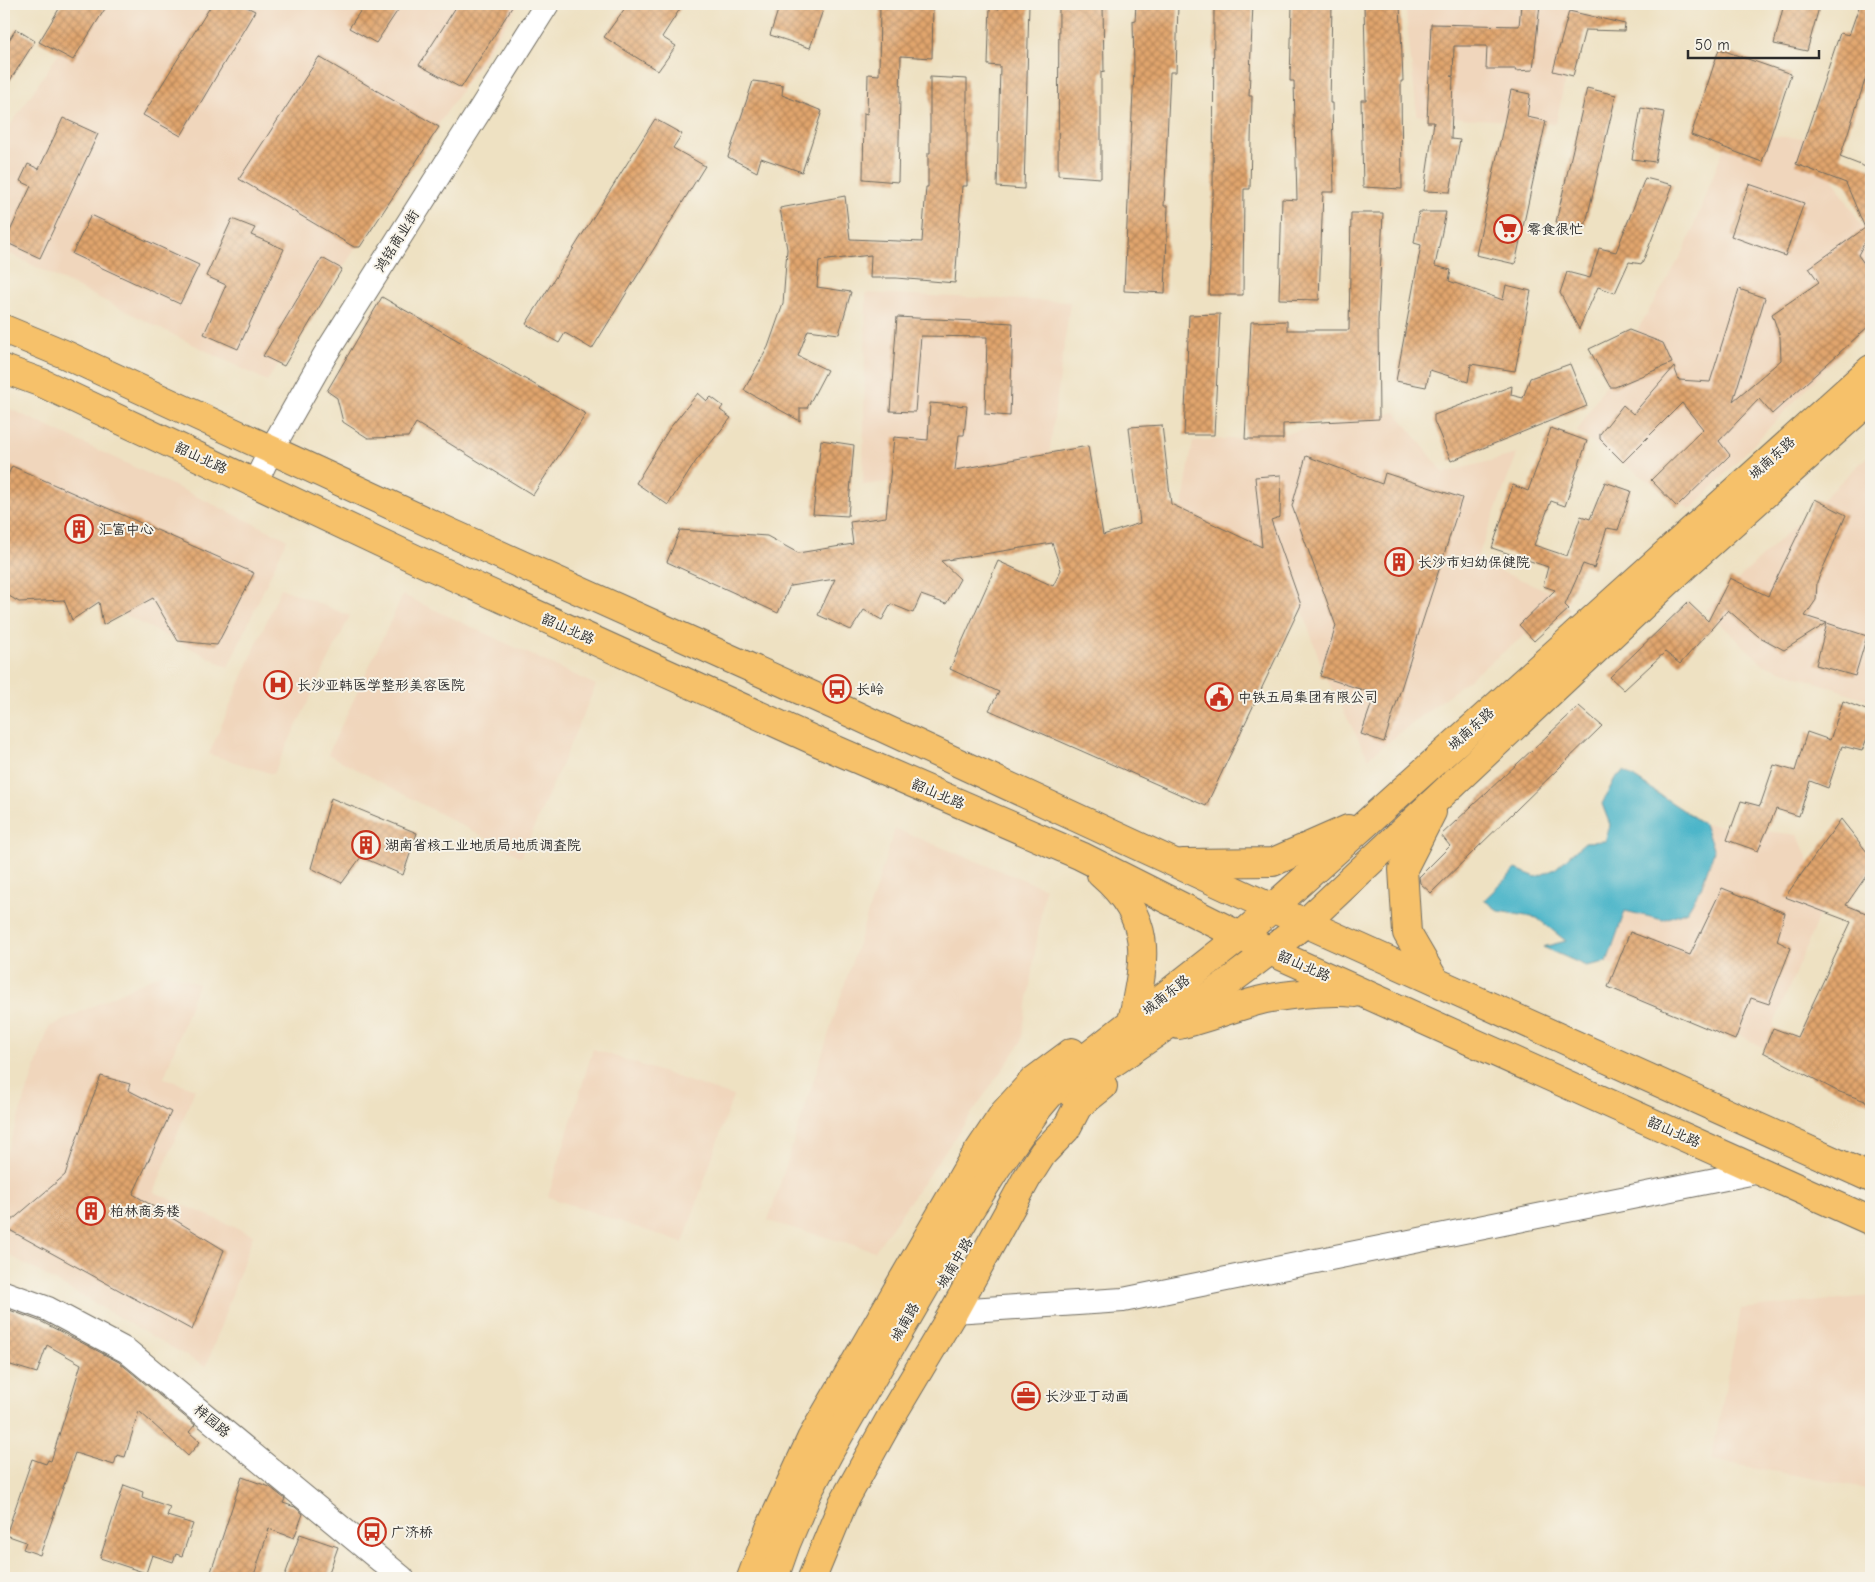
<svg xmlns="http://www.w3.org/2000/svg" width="1875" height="1582" font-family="'Comic Neue','LXGW WenKai TC',sans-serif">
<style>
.built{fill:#f0d6bc}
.water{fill:#4bb5c9;stroke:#3b707a}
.building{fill:url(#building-cross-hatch)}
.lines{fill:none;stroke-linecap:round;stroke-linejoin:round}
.minor-casing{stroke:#6f6b60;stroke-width:26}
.major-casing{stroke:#6f6b60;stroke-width:30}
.minor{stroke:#fff;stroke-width:24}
.major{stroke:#f6c16b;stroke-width:28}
.labels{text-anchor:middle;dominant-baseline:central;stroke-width:4;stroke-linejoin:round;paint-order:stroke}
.poi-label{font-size:14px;fill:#2b2b2b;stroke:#f7f3e8;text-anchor:start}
.street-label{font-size:14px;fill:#2b2b2b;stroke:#f7f3e8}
</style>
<defs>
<pattern id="building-cross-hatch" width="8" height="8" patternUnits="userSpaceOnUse" patternTransform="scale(1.25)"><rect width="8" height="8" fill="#e1a56d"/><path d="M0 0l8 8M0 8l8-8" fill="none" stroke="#b7875a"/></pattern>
</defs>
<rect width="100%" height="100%" fill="#f7f3e8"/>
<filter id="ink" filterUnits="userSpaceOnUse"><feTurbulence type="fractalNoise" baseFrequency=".02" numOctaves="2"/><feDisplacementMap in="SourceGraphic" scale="10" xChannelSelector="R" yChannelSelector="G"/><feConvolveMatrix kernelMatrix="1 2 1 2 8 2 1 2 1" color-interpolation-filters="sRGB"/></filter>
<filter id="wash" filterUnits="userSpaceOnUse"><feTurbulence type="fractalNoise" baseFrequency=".0096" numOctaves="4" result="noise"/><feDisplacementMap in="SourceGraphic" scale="20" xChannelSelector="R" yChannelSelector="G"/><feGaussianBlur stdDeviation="1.12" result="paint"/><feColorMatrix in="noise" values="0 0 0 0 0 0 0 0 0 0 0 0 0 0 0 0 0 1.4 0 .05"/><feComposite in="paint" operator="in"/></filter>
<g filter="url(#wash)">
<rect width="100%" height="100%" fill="#eee1c2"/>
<g class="built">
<polygon points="92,4 519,4 267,381 4,251 4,135"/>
<polygon points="1405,4 1580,4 1556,124 1417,115"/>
<polygon points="1729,135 1808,138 1871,241 1871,321 1691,510 1577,432 1684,251"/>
<polygon points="866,293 1070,302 1048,463 863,485"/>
<polygon points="4,406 287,539 228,667 4,554"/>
<polygon points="1396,412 1444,473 1517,454 1476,561 1570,600 1368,758 1324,673 1284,557 1182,509 1193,441 1266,437"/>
<polygon points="1871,453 1871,701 1763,664 1706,610"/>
<polygon points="281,588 350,616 273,774 209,754"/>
<polygon points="403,595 596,685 521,857 328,754"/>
<polygon points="1704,824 1798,835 1825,901 1764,1048 1607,962 1625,911 1663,920 1714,851"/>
<polygon points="895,829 1045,888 1021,1043 875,1251 768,1221"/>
<polygon points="164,972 198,984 164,1078 195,1089 154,1192 253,1235 206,1367 4,1252 4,1160 49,1027"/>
<polygon points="593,1049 733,1096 683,1243 548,1197"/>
<polygon points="1871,1296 1871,1489 1711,1460 1741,1309"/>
</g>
<polygon class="water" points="1624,771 1704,824 1714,851 1701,888 1687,911 1663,920 1625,911 1607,962 1586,966 1543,947 1566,941 1537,918 1499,911 1484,900 1516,869 1536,877 1555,869 1585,842 1605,841 1610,825 1602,804 1615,778"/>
<g id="blocks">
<g class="building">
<polygon points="62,4 108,4 73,60 39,42"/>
<polygon points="212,4 241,4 255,11 181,136 143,115"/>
<polygon points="365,4 402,4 376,43 349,28"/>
<polygon points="458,4 514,4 461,88 419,65"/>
<polygon points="628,4 683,4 662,37 676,46 658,71 604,37"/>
<polygon points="780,4 825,4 810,48 770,35"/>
<polygon points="880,4 933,4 932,58 901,56 898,182 863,179 864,113 867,114 868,74 879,75"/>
<polygon points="999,4 1029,4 1024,189 997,187 1000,66 988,65 989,32 990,8 999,9"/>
<polygon points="1059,4 1103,4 1104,72 1101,71 1101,178 1058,175"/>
<polygon points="1136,4 1178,4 1176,72 1170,72 1164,206 1168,206 1165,293 1124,291 1134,69 1133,20 1135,21"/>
<polygon points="1214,4 1253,4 1249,96 1252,96 1250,189 1244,189 1243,295 1209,295 1212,197 1213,197"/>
<polygon points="1292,4 1332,4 1330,103 1332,103 1334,192 1323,192 1319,300 1279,299 1282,199 1297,200 1294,81 1290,81"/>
<polygon points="1364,4 1400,4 1403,81 1401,81 1402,189 1363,187 1361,100 1366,100"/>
<polygon points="1521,4 1540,4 1533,70 1515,71 1516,69 1486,69 1487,46 1454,46 1453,76 1450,76 1453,77 1451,139 1460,140 1450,192 1424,191 1434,122 1427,122 1431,24 1519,26"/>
<polygon points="1784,4 1820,4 1807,51 1774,44"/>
<polygon points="1860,4 1871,4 1871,62 1840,157 1871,169 1871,243 1868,236 1858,255 1871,273 1871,324 1772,414 1759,399 1719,441 1730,455 1677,507 1651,480 1703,429 1682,403 1623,462 1600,439 1600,434 1623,405 1633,414 1674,367 1679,380 1710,382 1739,289 1765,298 1733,401 1781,360 1780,337 1772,314 1819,282 1809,268 1865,228 1846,183 1796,164 1840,33 1849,35"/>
<polygon points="1569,11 1625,24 1624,31 1585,30 1573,76 1553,71"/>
<polygon points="16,29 35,41 4,90 4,48"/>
<polygon points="1719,49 1791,74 1762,162 1691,135"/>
<polygon points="319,57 439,127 360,247 354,247 239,179"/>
<polygon points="930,77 967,79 967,186 962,186 955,283 896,278 870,278 871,255 819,261 817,287 851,292 839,334 808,330 798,356 827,370 807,408 800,408 800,421 744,390 768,347 783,304 787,249 780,208 845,196 850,239 922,242 926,187 928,187 928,153 930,153"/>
<polygon points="753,81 783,85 782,95 822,111 802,172 761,158 757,172 728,157"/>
<polygon points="1587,88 1616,95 1585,227 1556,222"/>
<polygon points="1511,90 1530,94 1527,117 1546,121 1515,264 1476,255"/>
<polygon points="1641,108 1664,112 1655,162 1632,159"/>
<polygon points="63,118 98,134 40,258 5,242 31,186 20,181 28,164 39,169"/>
<polygon points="655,119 682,134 673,148 705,166 592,349 565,333 559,343 526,324"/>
<polygon points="1645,178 1673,185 1642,264 1629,262 1615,293 1598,287 1579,329 1560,293 1567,272 1590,278 1599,248 1616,252"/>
<polygon points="1749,184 1804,203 1785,256 1731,236"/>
<polygon points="1419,212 1446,212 1435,266 1451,270 1449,281 1503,300 1506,285 1531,291 1515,371 1471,364 1468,382 1430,370 1426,387 1396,381 1421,245 1414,243"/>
<polygon points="1351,213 1383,213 1378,321 1379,419 1283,424 1283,439 1245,439 1251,322 1287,321 1287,330 1349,330"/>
<polygon points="91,215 199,265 180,304 72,254"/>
<polygon points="232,219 255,228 251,235 284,249 238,349 204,334 226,285 206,276"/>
<polygon points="322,258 342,269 284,366 263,356"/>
<polygon points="382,297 586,414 533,495 416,423 408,437 368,438 343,422 337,398 327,391"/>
<polygon points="1220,314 1214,435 1184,435 1189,315"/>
<polygon points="897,317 1013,323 1010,416 985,414 987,337 921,336 915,412 890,411"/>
<polygon points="1629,330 1663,343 1672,363 1615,387 1610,387 1589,349"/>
<polygon points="1570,364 1587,406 1451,461 1434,421 1434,415 1512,386 1511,395 1523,398 1530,378"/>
<polygon points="698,393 707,401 711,397 723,406 720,410 731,418 696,461 668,505 636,483 669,429"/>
<polygon points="930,403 967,406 964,435 959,435 955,470 1088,446 1103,535 1140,523 1129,427 1162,425 1171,504 1262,547 1255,477 1281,475 1280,517 1271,520 1301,605 1206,806 989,710 999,692 950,669 998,561 1053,586 1061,570 1052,543 941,561 960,579 946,604 921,595 913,613 891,604 882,620 864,610 851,630 818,615 835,579 790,586 778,613 667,562 680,530 767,536 798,553 853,544 850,522 886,517 894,437 928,440"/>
<polygon points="1551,428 1587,441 1565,506 1551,501 1534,545 1567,556 1581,516 1590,519 1605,482 1631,491 1618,530 1607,528 1594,568 1583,564 1565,605 1569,609 1534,641 1519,625 1555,590 1543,586 1548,567 1492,548 1513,485 1528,491"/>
<polygon points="821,440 854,445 848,516 813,514"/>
<polygon points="1306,456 1382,484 1385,473 1462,498 1384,742 1361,734 1375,694 1320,676 1336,626 1292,506"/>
<polygon points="12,466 254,573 217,645 178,641 153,598 103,625 99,602 72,620 64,600 19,602 4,593 4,484"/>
<polygon points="1815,499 1846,515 1817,582 1816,600 1805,616 1827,623 1784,650 1758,636 1728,610 1680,664 1665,652 1624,690 1610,677 1688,602 1708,621 1730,578 1768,596"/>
<polygon points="1827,623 1867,636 1855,676 1816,665"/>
<polygon points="1843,701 1871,712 1871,728 1862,751 1842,746 1828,788 1810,781 1799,816 1776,809 1758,851 1727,840 1741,801 1760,806 1774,765 1795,771 1807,732 1830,740"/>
<polygon points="1579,706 1602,726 1431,893 1420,883 1419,877 1450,846 1441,835"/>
<polygon points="331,798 417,833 403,875 361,857 342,883 311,868"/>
<polygon points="1841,819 1871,857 1871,869 1846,905 1871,915 1871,1103 1837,1091 1763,1052 1773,1028 1797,1037 1851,922 1785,897"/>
<polygon points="1722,888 1785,913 1777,941 1791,948 1769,1004 1751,998 1735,1040 1608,987 1630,932 1690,955"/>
<polygon points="101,1076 130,1084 128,1090 171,1112 133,1194 224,1250 192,1330 4,1227 65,1175 76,1141"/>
<polygon points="4,1308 42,1322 119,1362 195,1425 189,1432 200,1442 188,1456 139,1411 125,1457 117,1455 114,1465 75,1453 40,1555 23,1549 26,1542 6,1535 32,1459 46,1464 48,1460 51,1461 81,1364 47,1345 37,1373 4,1363"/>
<polygon points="242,1477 270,1487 285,1499 283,1503 295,1507 303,1514 294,1538 269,1529 253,1578 209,1578"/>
<polygon points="124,1485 143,1492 142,1497 170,1507 167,1516 193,1524 182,1556 176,1554 173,1562 152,1555 146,1573 100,1558"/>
<polygon points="300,1534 338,1547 327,1578 284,1578"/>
</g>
</g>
</g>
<g filter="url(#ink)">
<use href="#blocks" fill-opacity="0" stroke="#6f6b60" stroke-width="1"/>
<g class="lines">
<defs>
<g id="minor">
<polyline points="255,483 271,450 325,355 547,4"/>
<polyline points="4,1293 48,1309 127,1351 402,1578"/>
<polyline points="954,1311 1123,1300 1760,1171"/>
</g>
<g id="major">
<polyline points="4,329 64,354 449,532 840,708 1272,908 1871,1178"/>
<polyline points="4,369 42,383 426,564 820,743 1081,856 1270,951 1871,1221"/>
<polyline points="1432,812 1403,869 1407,933 1435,981"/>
<polyline points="1183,863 1273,862 1348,829"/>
<path d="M1101,874c54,47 44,85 31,148"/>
<path d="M1179,1025c26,-6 50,-16 75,-23 22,-7 78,-12 101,-9"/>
<path d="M1070,1092c80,-54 160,-108 235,-169l382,-359 184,-165"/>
<polyline points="751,1578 770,1528 811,1439 970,1164 1004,1113 1033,1081 1072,1052"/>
<polyline points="774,1578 786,1544 808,1492 831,1449 971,1208 997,1167 1039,1107 1062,1080 1091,1054 1241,936 1871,369"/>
<polyline points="812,1578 843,1503 892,1415 954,1311 1027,1178 1043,1153 1066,1129 1078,1106 1103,1086"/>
</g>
</defs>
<use href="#minor" class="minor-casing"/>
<use href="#major" class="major-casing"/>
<use href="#minor" class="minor"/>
<use href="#major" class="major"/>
</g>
</g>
<defs>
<symbol id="supermarket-ring" viewBox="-11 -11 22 22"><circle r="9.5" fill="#f7f3e8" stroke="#c8321e" stroke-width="1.5"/><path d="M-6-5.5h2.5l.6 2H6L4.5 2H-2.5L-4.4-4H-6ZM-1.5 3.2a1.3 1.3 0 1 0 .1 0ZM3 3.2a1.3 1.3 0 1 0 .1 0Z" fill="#c8321e"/></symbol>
<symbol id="building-ring" viewBox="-11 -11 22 22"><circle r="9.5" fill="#f7f3e8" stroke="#c8321e" stroke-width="1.5"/><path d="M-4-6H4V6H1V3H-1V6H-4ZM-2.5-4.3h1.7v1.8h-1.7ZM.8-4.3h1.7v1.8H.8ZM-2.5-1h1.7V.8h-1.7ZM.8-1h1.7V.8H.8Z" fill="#c8321e"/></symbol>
<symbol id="hospital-ring" viewBox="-11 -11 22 22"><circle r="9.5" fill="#f7f3e8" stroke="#c8321e" stroke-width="1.5"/><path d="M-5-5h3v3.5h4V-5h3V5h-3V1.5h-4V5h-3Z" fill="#c8321e"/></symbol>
<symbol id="bus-ring" viewBox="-11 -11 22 22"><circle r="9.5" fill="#f7f3e8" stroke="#c8321e" stroke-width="1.5"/><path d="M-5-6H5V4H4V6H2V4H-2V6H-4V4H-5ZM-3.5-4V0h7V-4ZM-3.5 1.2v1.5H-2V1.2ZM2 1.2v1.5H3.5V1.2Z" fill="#c8321e"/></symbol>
<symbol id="civic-ring" viewBox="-11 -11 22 22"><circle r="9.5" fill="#f7f3e8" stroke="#c8321e" stroke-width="1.5"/><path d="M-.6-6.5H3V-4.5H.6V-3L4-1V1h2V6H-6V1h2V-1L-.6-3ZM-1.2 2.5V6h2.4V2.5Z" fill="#c8321e"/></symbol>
<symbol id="office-ring" viewBox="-11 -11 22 22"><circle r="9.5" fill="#f7f3e8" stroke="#c8321e" stroke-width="1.5"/><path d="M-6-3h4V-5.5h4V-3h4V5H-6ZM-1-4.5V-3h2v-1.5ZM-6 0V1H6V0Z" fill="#c8321e"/></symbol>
</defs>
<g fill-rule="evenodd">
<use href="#supermarket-ring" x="1492" y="213" width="32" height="32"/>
<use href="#building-ring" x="63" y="513" width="32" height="32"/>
<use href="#building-ring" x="1383" y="546" width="32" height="32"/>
<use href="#hospital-ring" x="262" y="669" width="32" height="32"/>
<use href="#bus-ring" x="821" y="673" width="32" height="32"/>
<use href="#civic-ring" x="1203" y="681" width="32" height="32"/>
<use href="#building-ring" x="350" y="829" width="32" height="32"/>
<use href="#building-ring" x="75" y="1195" width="32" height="32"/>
<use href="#office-ring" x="1010" y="1380" width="32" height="32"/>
<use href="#bus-ring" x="356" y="1516" width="32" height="32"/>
</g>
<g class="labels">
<g class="poi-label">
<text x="1527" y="229">零食很忙</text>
<text x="98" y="529">汇富中心</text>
<text x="1418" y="562">长沙市妇幼保健院</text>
<text x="297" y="685">长沙亚韩医学整形美容医院</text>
<text x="856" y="689">长岭</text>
<text x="1238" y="697">中铁五局集团有限公司</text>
<text x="385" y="845">湖南省核工业地质局地质调查院</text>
<text x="110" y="1211">柏林商务楼</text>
<text x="1045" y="1396">长沙亚丁动画</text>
<text x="391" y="1532">广济桥</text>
</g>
<g class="street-label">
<text transform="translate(397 241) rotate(-58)">鸿铭商业街</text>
<text transform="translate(201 458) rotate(25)">韶山北路</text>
<text transform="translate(1772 458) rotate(-42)">城南东路</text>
<text transform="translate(568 629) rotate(24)">韶山北路</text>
<text transform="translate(1471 729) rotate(-42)">城南东路</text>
<text transform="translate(938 794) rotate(23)">韶山北路</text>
<text transform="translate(1304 966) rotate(24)">韶山北路</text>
<text transform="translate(1166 995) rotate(-38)">城南东路</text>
<text transform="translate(1674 1132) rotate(24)">韶山北路</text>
<text transform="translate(955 1263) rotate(-59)">城南中路</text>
<text transform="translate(905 1322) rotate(-60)">城南路</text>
<text transform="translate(212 1421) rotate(40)">梓园路</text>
</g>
</g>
<rect width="1875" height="1582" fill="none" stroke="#f7f3e8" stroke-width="20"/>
<path d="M1688 50v8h131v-8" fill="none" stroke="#2b2b2b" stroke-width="2.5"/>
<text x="1695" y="50" font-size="15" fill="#2b2b2b" stroke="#f7f3e8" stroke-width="4" paint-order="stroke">50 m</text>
</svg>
